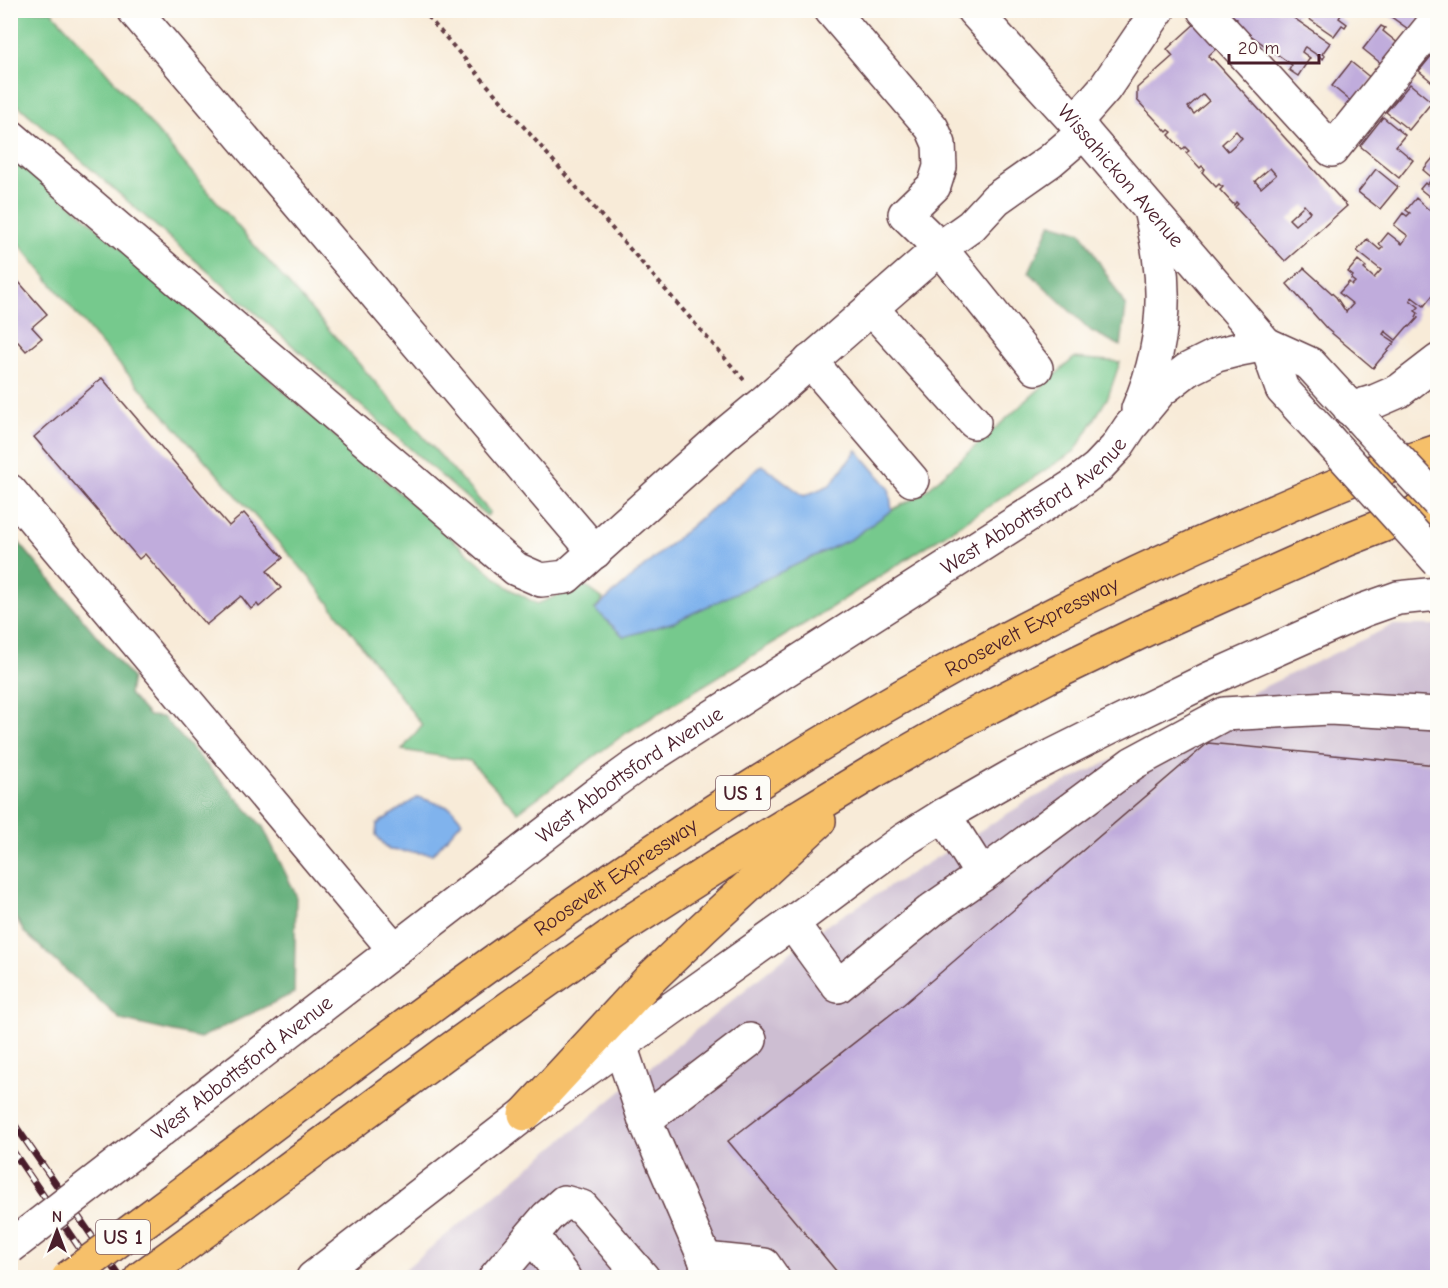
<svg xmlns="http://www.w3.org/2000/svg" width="1448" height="1288" font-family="'Comic Neue',sans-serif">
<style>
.industrial{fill:#cdbed2}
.green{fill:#76c98d;stroke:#60745c;stroke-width:1.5}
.forest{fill:#60ad78;stroke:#556652;stroke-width:1.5}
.water{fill:#80b3ed;stroke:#65698c;stroke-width:1.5}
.building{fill:#c0acdc;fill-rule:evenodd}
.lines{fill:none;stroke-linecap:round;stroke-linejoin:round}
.minor-casing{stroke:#643e45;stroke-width:36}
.highway-casing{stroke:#643e45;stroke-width:36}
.path{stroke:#643e45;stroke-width:4;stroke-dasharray:4.5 4.5;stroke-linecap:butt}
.minor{stroke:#fff;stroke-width:33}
.highway{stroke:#f6c06b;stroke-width:33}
.rail-casing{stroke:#4a1f2b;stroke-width:7}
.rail{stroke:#fdfcf7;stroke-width:4.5;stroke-dasharray:14;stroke-linecap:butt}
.minor-bridge-casing{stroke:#643e45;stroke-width:36;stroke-linecap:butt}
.highway-bridge-casing{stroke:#643e45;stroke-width:36;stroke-linecap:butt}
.minor-bridge{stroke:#fff;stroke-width:33}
.highway-bridge{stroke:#f6c06b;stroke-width:33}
.labels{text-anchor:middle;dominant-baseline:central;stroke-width:4.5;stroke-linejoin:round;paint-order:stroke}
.shield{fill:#fdfcf7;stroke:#806168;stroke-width:1.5}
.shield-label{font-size:20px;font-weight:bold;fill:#4a1f2b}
.street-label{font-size:21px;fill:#4a1f2b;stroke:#fdfcf7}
</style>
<rect width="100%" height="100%" fill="#fdfcf7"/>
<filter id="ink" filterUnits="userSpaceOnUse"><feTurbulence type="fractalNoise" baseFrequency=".0167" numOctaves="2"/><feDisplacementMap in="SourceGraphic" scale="12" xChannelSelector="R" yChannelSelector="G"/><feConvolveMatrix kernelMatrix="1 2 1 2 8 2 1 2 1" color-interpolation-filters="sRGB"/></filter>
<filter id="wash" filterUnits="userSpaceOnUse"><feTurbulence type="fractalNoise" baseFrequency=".008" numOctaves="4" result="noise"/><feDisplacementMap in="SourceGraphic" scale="24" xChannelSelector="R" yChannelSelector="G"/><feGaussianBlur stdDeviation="1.35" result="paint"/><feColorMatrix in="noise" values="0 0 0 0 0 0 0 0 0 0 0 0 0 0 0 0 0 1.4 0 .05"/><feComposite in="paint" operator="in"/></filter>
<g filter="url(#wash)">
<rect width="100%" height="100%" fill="#f8ebd8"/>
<polygon class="industrial" points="1393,625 1437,625 1437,1277 394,1278 814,933 1033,798"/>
<g class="green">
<polygon points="11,10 51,11 97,61 247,237 490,512 487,516 11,99"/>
<polygon points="10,151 507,587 537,604 584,585 603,599 595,609 851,539 892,510 921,495 1074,358 1120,362 1108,397 1075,451 827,610 626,733 518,812 470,761 402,750 422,725 310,578 96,338 11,234"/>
</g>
<g class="forest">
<polygon points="1051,223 1081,232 1126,307 1121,346 1091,331 1029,272"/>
<polygon points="11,533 132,678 129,694 149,716 163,717 263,827 296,895 294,993 200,1038 121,1020 24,932 10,908"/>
</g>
<g class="water">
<polygon points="857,450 889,488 892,510 851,539 674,622 624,637 595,609 762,465 804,496 830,485"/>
<polygon points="418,797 451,808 462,821 433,854 389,850 376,835 377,824"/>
</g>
<g id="blocks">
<g class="building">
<polygon points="1231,10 1344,10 1339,18 1347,24 1345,27 1342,25 1334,36 1299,12 1294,18 1330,43 1322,54 1325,56 1323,59 1305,47 1304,48 1302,52 1310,58 1298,76 1289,70 1292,65 1239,27 1235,22 1237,19 1229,13"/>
<polygon points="1393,10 1426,10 1411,31 1390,16"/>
<path d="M1198,21l22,24 -12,11 3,4 2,-1 134,147 -62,55 -50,-54 3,-3 -2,-2 -2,3 -14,-15 3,-3 -2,-1 -2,-2 -3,3 -14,-15 3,-3 -3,-3 -2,2 -14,-15 3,-2 -4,-4 -3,3 -13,-15 3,-3 -3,-2 -2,2 -30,-32v-12l36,-32 -6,-7zM1203,94l6,7 -15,13 -6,-7zM1236,131l6,7 -14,13 -6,-7zM1270,168l6,7 -15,13 -6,-7zM1304,205l6,7 -15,13 -6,-6z"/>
<polygon points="1381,26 1385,28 1383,31 1399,44 1383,65 1363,49"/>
<polygon points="1437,49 1437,86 1419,71"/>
<polygon points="1351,62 1372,79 1353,103 1332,86"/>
<polygon points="1410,84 1432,102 1409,130 1386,112"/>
<polygon points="1383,117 1405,135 1396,146 1413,160 1399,178 1360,146"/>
<polygon points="1433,158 1437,162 1437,266 1435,269 1437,272 1437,290 1424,306 1412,297 1410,300 1419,307 1415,311 1418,313 1416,317 1418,318 1410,327 1409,326 1407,327 1396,340 1385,331 1383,334 1395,342 1373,368 1327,329 1287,284 1304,268 1336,297 1346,312 1353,304 1339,293 1349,282 1352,285 1355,282 1351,279 1353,276 1348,272 1358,260 1366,267 1364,269 1374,278 1381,270 1357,251 1367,239 1380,250 1383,247 1379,244 1388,233 1402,244 1408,236 1394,225 1403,213 1407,216 1410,213 1406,210 1416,198 1429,210 1436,202 1420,189 1425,183 1427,185 1431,180 1434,181 1435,180 1423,170"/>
<polygon points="1376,169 1398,187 1380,209 1358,192"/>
<polygon points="10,272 47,314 32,327 42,338 26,351 10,333"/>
<polygon points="102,378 229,526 244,513 283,558 267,571 281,588 259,607 257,604 251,609 241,596 206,625 145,554 139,559 34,437"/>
<polygon points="1208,743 1437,765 1437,1278 842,1278 728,1141 904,1004"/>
</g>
</g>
</g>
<g filter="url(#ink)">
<use href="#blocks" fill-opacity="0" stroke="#643e45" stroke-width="1.5"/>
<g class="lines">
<defs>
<g id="minor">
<polyline points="134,10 595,552"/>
<polyline points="831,10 932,128 939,144 940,167 934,186 905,214 940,248 1036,368"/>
<path id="s1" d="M973,10l102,112 191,222 16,45 46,50"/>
<polyline points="1204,10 1332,150 1438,18"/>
<polyline points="1075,122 1105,88 1158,10"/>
<polyline points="10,136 516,569 541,580 566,577 723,436 763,403 940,248 971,226 996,199 1050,161 1084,132"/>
<polyline points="871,308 974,422"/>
<polyline points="1266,344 1310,364 1367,426"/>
<polyline points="810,361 912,480"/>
<path d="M1138,409c21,-48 29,-101 21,-154 -2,-14 -5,-28 -8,-41"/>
<polyline points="1350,409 1376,401 1399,391 1438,361"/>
<polyline points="10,491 394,949"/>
<polyline points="982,875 1133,763 1224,714 1329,708 1438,714"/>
<polyline points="792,923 838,986 933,909 982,875 944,815"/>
<polyline points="620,1045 645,1120 705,1259 710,1278"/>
<polyline points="645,1120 750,1040"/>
<path id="s2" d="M147,1141l451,-348 36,-26 441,-282 22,-17 19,-20 14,-21 30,-36 27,-21 30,-15 23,-6 26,-5"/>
<polyline points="532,1235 564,1278"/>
<polyline points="705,1259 764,1265 773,1278"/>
<polyline points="313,1278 525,1114 668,1011 792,923 868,866 904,840 944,815 1014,775 1108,728 1209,679 1364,610 1398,598 1438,594"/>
<polyline points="495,1278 547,1217 564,1202 582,1207 643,1278"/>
</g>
<g id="highway">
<polyline points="525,1114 648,981 703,928 819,821"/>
<path id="s3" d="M177,1197c249,-189 500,-378 775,-529 101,-56 206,-107 312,-152 32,-14 64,-28 96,-40 26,-9 52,-16 78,-25"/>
<polyline points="141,1278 447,1052 627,924 719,865 871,773 960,722 1047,677 1149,628 1346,540 1438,504"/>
</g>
</defs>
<use href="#minor" class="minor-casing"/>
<use href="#highway" class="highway-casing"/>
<polyline class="path" points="422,10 744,380"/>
<use href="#minor" class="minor"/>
<use href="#highway" class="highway"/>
<defs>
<g id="rail">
<polyline points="10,1118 121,1278"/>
<polyline points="10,1147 100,1278"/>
</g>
</defs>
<use href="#rail" class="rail-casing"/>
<use href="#rail" class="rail"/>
<defs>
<g id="minor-bridge">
<polyline points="1367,426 1438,502"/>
<polyline points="1328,439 1438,561"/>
<polyline points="10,1247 147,1141"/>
</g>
<polyline id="highway-bridge" points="68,1278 177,1197"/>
</defs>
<use href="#minor-bridge" class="minor-bridge-casing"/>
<use href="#highway-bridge" class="highway-bridge-casing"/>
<use href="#minor-bridge" class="minor-bridge"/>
<use href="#highway-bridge" class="highway-bridge"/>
</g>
</g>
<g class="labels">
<g class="shield">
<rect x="716" y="776" width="54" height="34" rx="4.5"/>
<rect x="96" y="1220" width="54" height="34" rx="4.5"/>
</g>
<g class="shield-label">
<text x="743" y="793">US 1</text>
<text x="123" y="1237">US 1</text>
</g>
<g class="street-label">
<text stroke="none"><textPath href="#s1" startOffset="222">Wissahickon Avenue</textPath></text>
<text stroke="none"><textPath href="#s2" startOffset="1092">West Abbottsford Avenue</textPath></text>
<text stroke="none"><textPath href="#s3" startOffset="1029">Roosevelt Expressway</textPath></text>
<text stroke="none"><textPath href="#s2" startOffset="606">West Abbottsford Avenue</textPath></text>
<text stroke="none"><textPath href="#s3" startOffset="543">Roosevelt Expressway</textPath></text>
<text stroke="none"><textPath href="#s2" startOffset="120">West Abbottsford Avenue</textPath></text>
</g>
</g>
<rect width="1448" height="1288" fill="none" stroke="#fdfcf7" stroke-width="36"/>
<g transform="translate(57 1231)" stroke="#fdfcf7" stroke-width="4.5" paint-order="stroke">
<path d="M0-4.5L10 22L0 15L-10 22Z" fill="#4a1f2b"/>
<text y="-9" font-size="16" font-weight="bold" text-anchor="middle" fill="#4a1f2b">N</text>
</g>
<path d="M1229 54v9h90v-9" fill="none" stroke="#4a1f2b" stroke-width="3"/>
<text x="1238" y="54" font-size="18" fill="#4a1f2b" stroke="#fdfcf7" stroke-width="4.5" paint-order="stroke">20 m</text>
</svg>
